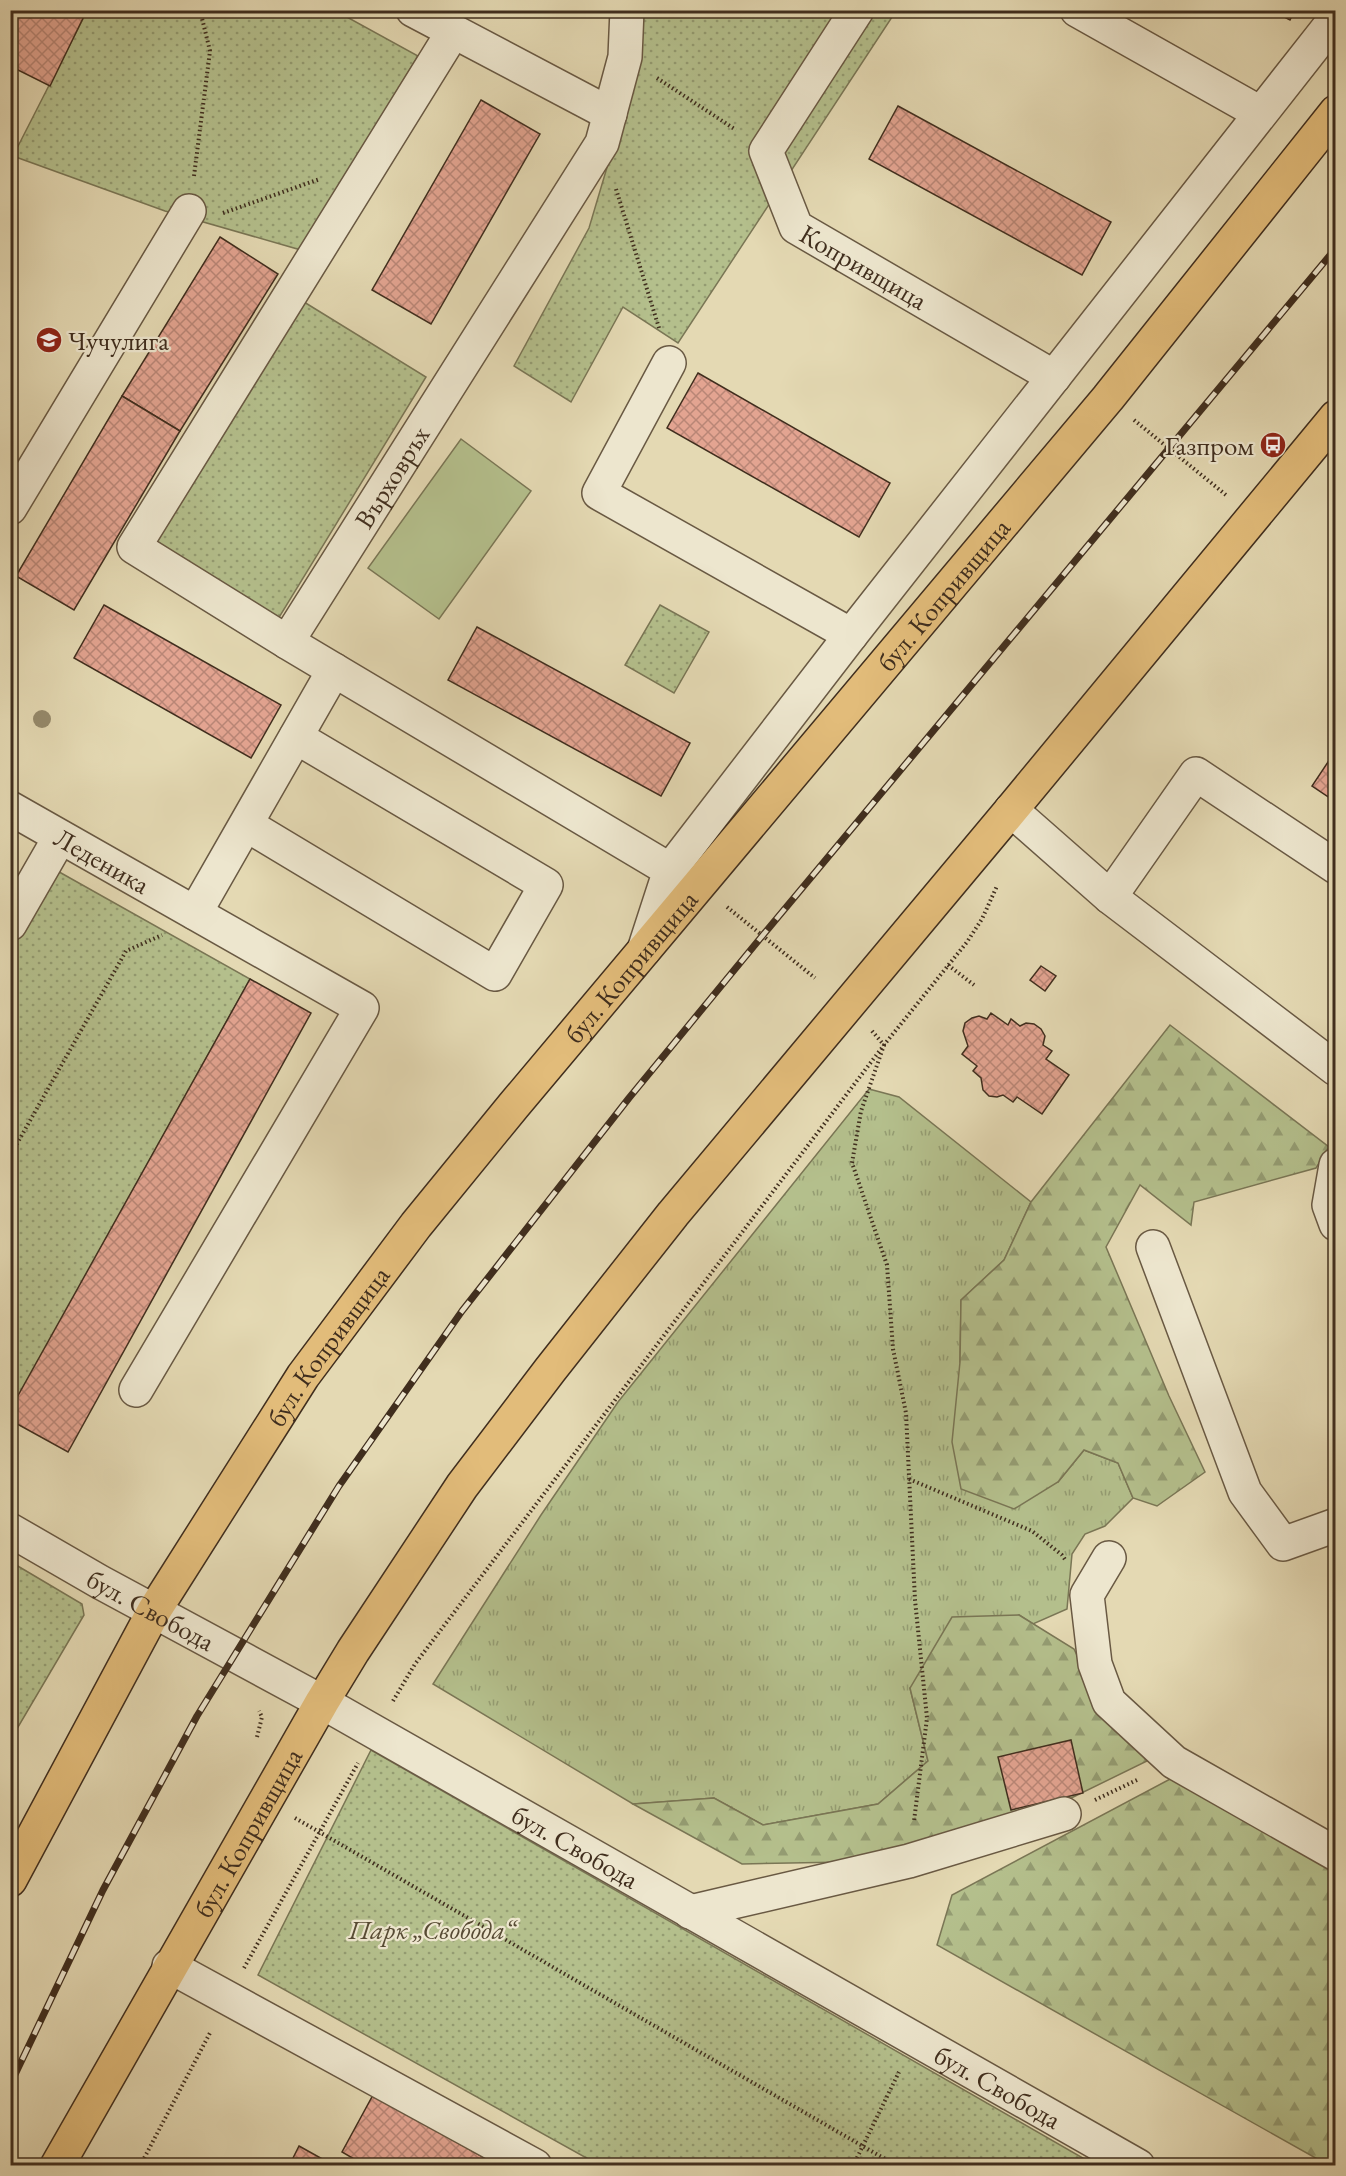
<svg xmlns="http://www.w3.org/2000/svg" width="1346" height="2176" font-family="'EB Garamond',serif">
<style>
.grass{fill:url(#grass-tufts);stroke:#7a7655;stroke-width:1.5}
.forest{fill:url(#forest-firs);stroke:#7a7655;stroke-width:1.5}
.park{fill:url(#park-dots);stroke:#7a7655;stroke-width:1.5}
.pitch{fill:#b4bf8c;stroke:#7a7655;stroke-width:1.5}
.building{fill:url(#building-cross-hatch);stroke:#402e1e;stroke-width:1.5}
.lines{fill:none;stroke-linecap:round;stroke-linejoin:round}
.minor-casing{stroke:#695943;stroke-width:36}
.major-casing{stroke:#402e1e;stroke-width:36}
.path{stroke:#402e1e;stroke-width:4;stroke-dasharray:1.5 3;stroke-linecap:butt}
.minor{stroke:#ede6ce;stroke-width:33}
.major{stroke:#e2bc7a;stroke-width:33}
.rail-casing{stroke:#402e1e;stroke-width:7}
.rail{stroke:#ede6ce;stroke-width:4.5;stroke-dasharray:14;stroke-linecap:butt}
.tree{fill:#968b6d}
.labels{text-anchor:middle;dominant-baseline:central;stroke-width:4.5;stroke-linejoin:round;paint-order:stroke}
.street-label{font-size:27px;fill:#402e1e;stroke:#ede6ce}
.poi-label{font-size:27px;fill:#402e1e;stroke:#ede6ce;text-anchor:start}
.park-label{font-size:27px;font-style:italic;fill:#574b34;stroke:#ede6ce}
</style>
<defs>
<pattern id="grass-tufts" width="24" height="20" patternUnits="userSpaceOnUse" patternTransform="scale(1.5)"><rect width="24" height="20" fill="#b4bf8c"/><path d="M3 7l-1-3M5 7V3M7 7l1-3M15 17l-1-3M17 17v-4M19 17l1-3" fill="none" stroke="#949c72"/></pattern>
<pattern id="forest-firs" width="22" height="20" patternUnits="userSpaceOnUse" patternTransform="scale(1.5)"><rect width="22" height="20" fill="#b4bf8c"/><path d="M5 1l3.5 6h-7zM16 11l3.5 6h-7z" fill="#949c72"/></pattern>
<pattern id="park-dots" width="8" height="8" patternUnits="userSpaceOnUse" patternTransform="scale(1.5)"><rect width="8" height="8" fill="#b4bf8c"/><path d="M2 2h.1M6 6h.1" fill="none" stroke="#949c72" stroke-width="1.8" stroke-linecap="round"/></pattern>
<pattern id="building-cross-hatch" width="8" height="8" patternUnits="userSpaceOnUse" patternTransform="scale(1.5)"><rect width="8" height="8" fill="#e3a491"/><path d="M0 0l8 8M0 8l8-8" fill="none" stroke="#b98676"/></pattern>
</defs>
<rect width="100%" height="100%" fill="#e4d9b3"/>
<filter id="stains"><feTurbulence type="fractalNoise" baseFrequency=".00333" numOctaves="4"/><feColorMatrix values="0 0 0 0 .2 0 0 0 0 .09 0 0 0 0 .02 0 0 0 .5 -.17"/></filter>
<radialGradient id="worn" r=".72"><stop offset=".6" stop-color="#630" stop-opacity="0"/><stop offset="1" stop-color="#630" stop-opacity=".3"/></radialGradient>
<polygon class="grass" points="869,1089 899,1097 1031,1202 1004,1260 961,1300 960,1362 1058,1482 1084,1450 1118,1463 1133,1498 1105,1526 1085,1534 1072,1554 1067,1609 1033,1624 1019,1615 910,1688 928,1761 878,1804 763,1825 714,1798 633,1804 433,1684 541,1515 618,1402"/>
<g class="forest">
<polygon points="1170,1025 1329,1147 1316,1168 1194,1202 1191,1225 1140,1185 1106,1247 1169,1396 1205,1472 1157,1506 1133,1498 1118,1463 1084,1450 1058,1482 1014,1509 961,1489 952,1442 960,1362 961,1300 1004,1260 1031,1202"/>
<polygon points="1019,1615 1074,1649 1099,1702 1147,1761 1059,1804 846,1862 742,1864 633,1804 714,1798 763,1825 878,1804 928,1761 910,1688 952,1617"/>
<polygon points="1172,1778 1335,1872 1335,2165 1328,2165 937,1945 952,1895"/>
</g>
<g class="park">
<polygon points="87,11 336,11 418,56 301,250 165,211 13,156"/>
<polygon points="637,11 896,11 678,343 623,307 571,402 514,366 589,228 622,117"/>
<polygon points="304,302 426,377 275,624 152,549"/>
<polygon points="660,605 709,632 674,693 625,665"/>
<polygon points="45,864 250,979 11,1410 11,927"/>
<polygon points="11,1562 82,1604 84,1615 11,1739"/>
<polygon points="371,1750 1095,2165 599,2165 258,1975"/>
</g>
<polygon class="pitch" points="461,439 531,491 439,619 368,568"/>
<g class="building">
<polygon points="16,10 87,10 50,86 10,66 10,22"/>
<polygon points="1271,10 1295,10 1290,20"/>
<polygon points="481,100 540,134 431,324 372,290"/>
<polygon points="898,106 1111,222 1082,275 869,159"/>
<polygon points="220,237 278,274 180,431 122,396"/>
<polygon points="698,373 890,483 859,537 667,428"/>
<polygon points="122,396 180,431 74,610 16,576"/>
<polygon points="104,605 281,705 251,758 74,658"/>
<polygon points="477,627 690,743 661,796 448,680"/>
<polygon points="1336,750 1336,802 1312,786"/>
<polygon points="1041,966 1056,976 1045,991 1030,980"/>
<polygon points="250,979 311,1013 68,1452 10,1420 10,1410"/>
<polygon points="991,1013 1008,1025 1011,1019 1020,1026 1026,1023 1034,1024 1041,1029 1045,1036 1043,1045 1052,1051 1046,1059 1069,1075 1042,1114 1017,1097 1013,1102 1003,1095 997,1097 989,1096 983,1090 981,1078 973,1071 977,1066 962,1054 968,1046 963,1031 965,1023 972,1018 979,1016 987,1019"/>
<polygon points="1071,1740 1083,1793 1011,1810 998,1757"/>
<polygon points="373,2095 499,2166 366,2166 342,2152"/>
<polygon points="299,2146 335,2166 289,2166"/>
</g>
<g class="lines">
<defs>
<g id="minor">
<polyline points="413,10 610,114"/>
<path id="s1" d="M857,10l-91,141 30,76 258,150"/>
<polyline points="1077,10 1260,113"/>
<polyline points="669,363 599,493 851,635"/>
<polyline points="10,508 189,211"/>
<polyline points="287,642 134,547 453,32"/>
<polyline points="334,670 670,870 644,950"/>
<path id="s2" d="M10,808l352,200 -226,382"/>
<polyline points="1011,810 1110,897 1336,1069"/>
<polyline points="247,825 495,974 546,885 296,737"/>
<polyline points="670,870 851,635 1336,18"/>
<polyline points="1110,897 1196,774 1336,867"/>
<path id="s3" d="M195,913l139,-243 -47,-28 315,-499 23,-86 2,-47"/>
<polyline points="10,924 60,837"/>
<polyline points="1336,1165 1329,1205 1336,1224"/>
<polyline points="1153,1247 1245,1492 1283,1544 1336,1525"/>
<path id="s4" d="M10,1530l90,52 222,120 816,464"/>
<polyline points="1109,1558 1087,1595 1095,1664 1109,1702 1174,1762 1336,1854"/>
<polyline points="690,1912 909,1861 1064,1814"/>
<polyline points="169,1966 535,2166"/>
</g>
<g id="major">
<path id="s5" d="M10,1880l144,-269 149,-235 113,-151 98,-120 594,-707 228,-286"/>
<path id="s6" d="M57,2166l265,-464 31,-51 109,-165 88,-116 123,-156 338,-404 325,-393"/>
</g>
</defs>
<use href="#minor" class="minor-casing"/>
<use href="#major" class="major-casing"/>
<g class="path">
<polyline points="657,78 736,130"/>
<polyline points="194,176 210,51 200,10"/>
<polyline points="616,189 659,328"/>
<polyline points="223,213 320,179"/>
<polyline points="1134,420 1226,495"/>
<polyline points="727,907 815,978"/>
<polyline points="948,965 974,985"/>
<polyline points="872,1031 884,1045 861,1111 852,1163 887,1265 893,1349 906,1413 915,1600 927,1718 914,1821"/>
<polyline points="10,1156 126,951 162,935"/>
<polyline points="909,1479 1032,1531 1062,1555 1066,1561"/>
<polyline points="393,1701 415,1664 884,1045 967,942 982,919 997,886"/>
<polyline points="257,1737 262,1717 259,1711"/>
<polyline points="1095,1800 1139,1779"/>
<polyline points="295,1818 897,2166"/>
<polyline points="244,1968 358,1763"/>
<polyline points="140,2166 211,2031"/>
<polyline points="853,2166 899,2072"/>
</g>
<use href="#minor" class="minor"/>
<use href="#major" class="major"/>
<defs>
<polyline id="rail" points="10,2085 103,1890 197,1716 339,1486 462,1311 629,1098 763,935 1336,248"/>
</defs>
<use href="#rail" class="rail-casing"/>
<use href="#rail" class="rail"/>
</g>
<circle class="tree" cx="42" cy="719" r="9"/>
<defs>
<symbol id="school-disc" viewBox="-11 -11 22 22"><circle r="9.5" fill="#8f2418" stroke="#ede6ce"/><path d="M0-5L7-2L0 1L-7-2ZM-4 1L0 2.5L4 1V4Q0 6-4 4Z" fill="#fff"/></symbol>
<symbol id="bus-disc" viewBox="-11 -11 22 22"><circle r="9.5" fill="#8f2418" stroke="#ede6ce"/><path d="M-5-6H5V4H4V6H2V4H-2V6H-4V4H-5ZM-3.5-4V0h7V-4ZM-3.5 1.2v1.5H-2V1.2ZM2 1.2v1.5H3.5V1.2Z" fill="#fff"/></symbol>
</defs>
<g fill-rule="evenodd">
<use href="#school-disc" x="34" y="325" width="30" height="30"/>
<use href="#bus-disc" x="1258" y="430" width="30" height="30"/>
</g>
<g class="labels">
<g class="street-label">
<text stroke="none"><textPath href="#s1" startOffset="328">Копривщица</textPath></text>
<text stroke="none"><textPath href="#s3" startOffset="530">Върховръх</textPath></text>
<text stroke="none"><textPath href="#s5" startOffset="1594">бул. Копривщица</textPath></text>
<text stroke="none"><textPath href="#s2" startOffset="106">Леденика</textPath></text>
<text stroke="none"><textPath href="#s5" startOffset="1108">бул. Копривщица</textPath></text>
<text stroke="none"><textPath href="#s5" startOffset="622">бул. Копривщица</textPath></text>
<text stroke="none"><textPath href="#s4" startOffset="162">бул. Свобода</textPath></text>
<text stroke="none"><textPath href="#s6" startOffset="384">бул. Копривщица</textPath></text>
<text stroke="none"><textPath href="#s4" startOffset="648">бул. Свобода</textPath></text>
<text stroke="none"><textPath href="#s4" startOffset="1134">бул. Свобода</textPath></text>
</g>
<g class="poi-label">
<text x="68" y="340">Чучулига</text>
<text x="1254" y="445" text-anchor="end">Газпром</text>
</g>
<g class="park-label">
<text x="432" y="1929">Парк „Свобода“</text>
</g>
</g>
<rect width="1346" height="2176" fill="none" stroke="#e4d9b3" stroke-width="36"/>
<rect x="12" y="12" width="1322" height="2152" fill="none" stroke="#402e1e" stroke-width="3"/>
<rect x="18" y="18" width="1310" height="2140" fill="none" stroke="#402e1e" stroke-width="1.5"/>
<rect width="100%" height="100%" filter="url(#stains)"/>
<rect width="100%" height="100%" fill="url(#worn)"/>
</svg>
